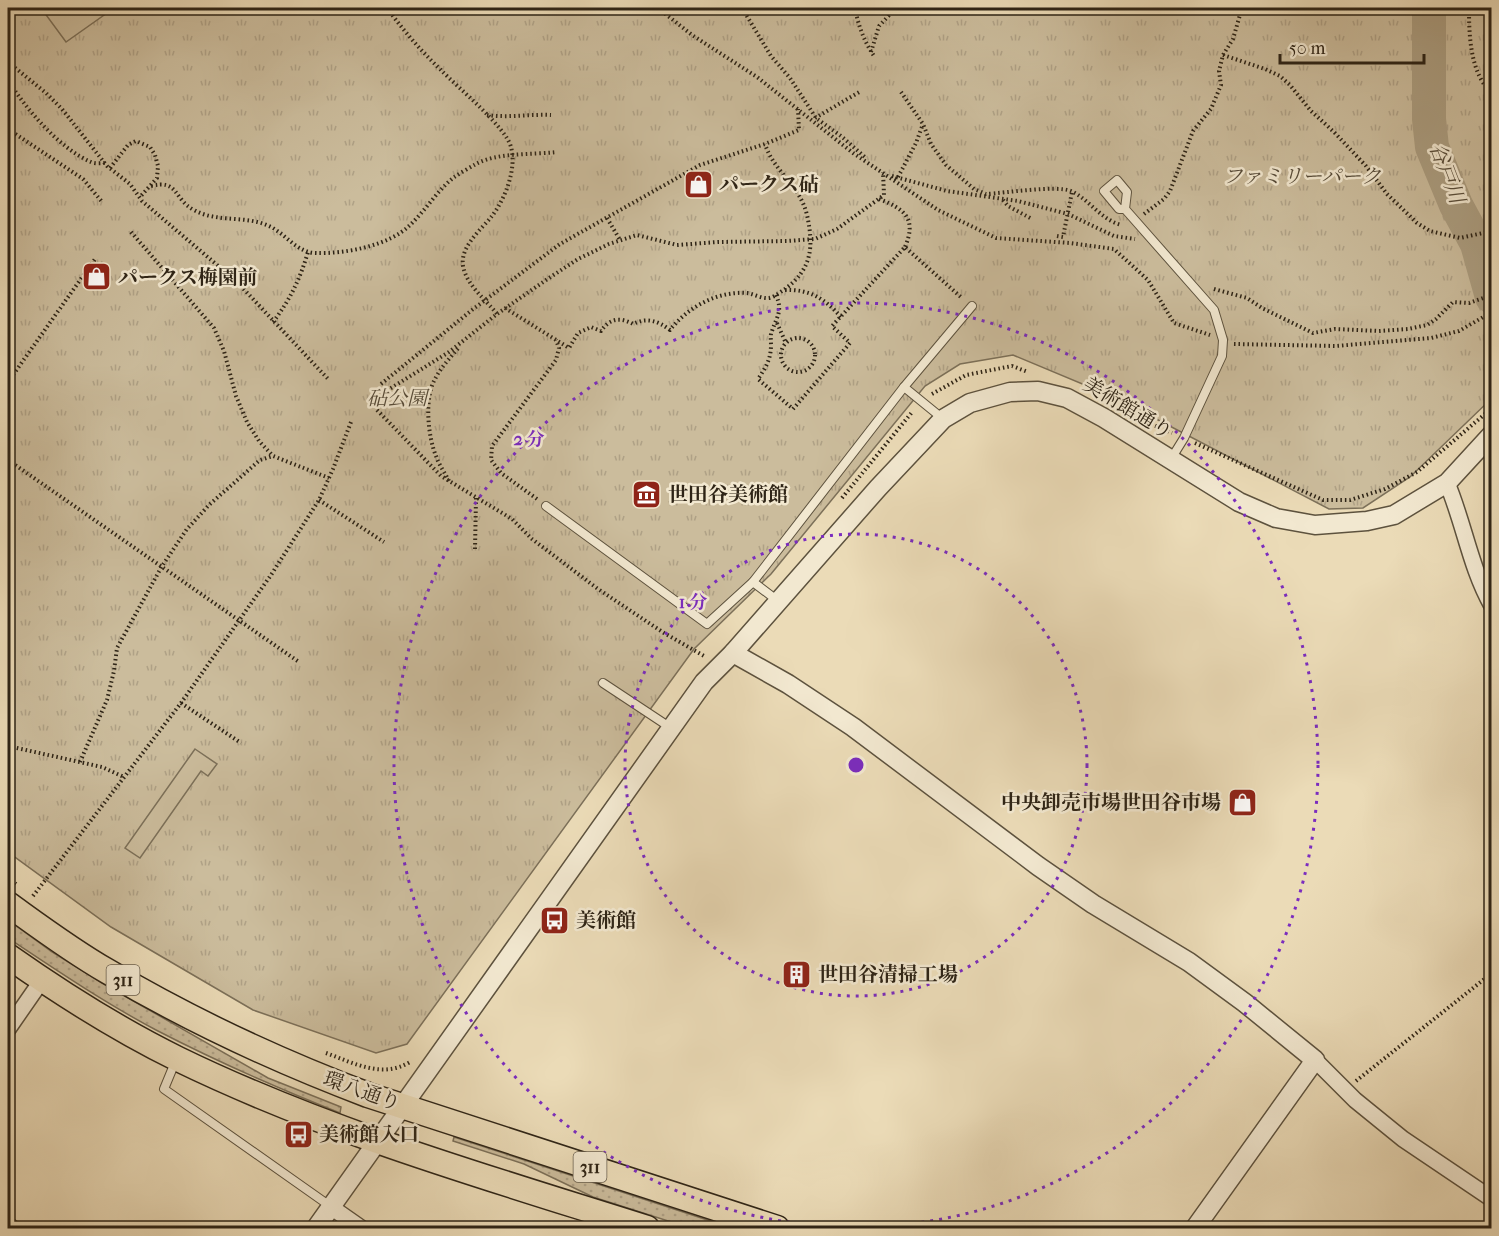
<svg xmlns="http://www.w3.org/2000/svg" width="1499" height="1236" font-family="'IM FELL French Canon','Noto Serif JP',serif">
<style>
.grass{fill:url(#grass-dots);stroke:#7c7059;stroke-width:1.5}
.park{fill:url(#park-tufts);stroke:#7c7059;stroke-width:1.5}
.pitch{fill:#cbbc9c;stroke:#7c7059;stroke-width:1.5}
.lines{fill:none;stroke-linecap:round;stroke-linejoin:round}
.river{stroke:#ab9d80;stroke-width:34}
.service-casing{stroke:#5d523e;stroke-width:10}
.minor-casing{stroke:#5d523e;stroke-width:18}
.tertiary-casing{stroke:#5d523e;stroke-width:21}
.primary-casing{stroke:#2e2416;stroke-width:27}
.path{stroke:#2e2416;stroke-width:4;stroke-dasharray:1.5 3;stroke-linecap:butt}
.service{stroke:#f2e8d0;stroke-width:8}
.minor{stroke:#f2e8d0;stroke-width:15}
.tertiary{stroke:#f2e8d0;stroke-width:18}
.primary{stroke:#ebdbb7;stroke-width:24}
.ring{fill:none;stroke:#7b2cbf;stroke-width:3;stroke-dasharray:3 6}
.labels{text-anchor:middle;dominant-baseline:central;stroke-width:5;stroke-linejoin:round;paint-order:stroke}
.shield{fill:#f2e8d0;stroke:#695f4e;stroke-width:1.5}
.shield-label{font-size:18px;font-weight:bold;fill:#2e2416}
.park-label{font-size:20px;font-style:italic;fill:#554a38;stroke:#f2e8d0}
.poi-label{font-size:20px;font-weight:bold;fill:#2e2416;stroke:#f2e8d0;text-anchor:start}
.street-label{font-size:20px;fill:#2e2416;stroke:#f2e8d0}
.water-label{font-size:21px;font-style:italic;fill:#5a4e3b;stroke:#f2e8d0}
.centre{fill:#7b2cbf;stroke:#f2e8d0;stroke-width:3}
.ring-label{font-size:18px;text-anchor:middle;font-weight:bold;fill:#7b2cbf;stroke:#f2e8d0;stroke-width:5;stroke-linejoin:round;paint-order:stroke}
</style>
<defs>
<pattern id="grass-dots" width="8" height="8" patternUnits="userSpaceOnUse" patternTransform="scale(1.5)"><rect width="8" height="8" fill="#cbbc9c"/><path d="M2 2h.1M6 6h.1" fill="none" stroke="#afa186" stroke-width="1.8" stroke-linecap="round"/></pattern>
<pattern id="park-tufts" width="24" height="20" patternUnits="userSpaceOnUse" patternTransform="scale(1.5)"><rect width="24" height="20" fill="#cbbc9c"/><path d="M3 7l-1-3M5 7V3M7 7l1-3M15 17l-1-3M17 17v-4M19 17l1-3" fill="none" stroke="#afa186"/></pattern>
</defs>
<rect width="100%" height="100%" fill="#ebdbb7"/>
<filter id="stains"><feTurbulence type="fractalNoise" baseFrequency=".00333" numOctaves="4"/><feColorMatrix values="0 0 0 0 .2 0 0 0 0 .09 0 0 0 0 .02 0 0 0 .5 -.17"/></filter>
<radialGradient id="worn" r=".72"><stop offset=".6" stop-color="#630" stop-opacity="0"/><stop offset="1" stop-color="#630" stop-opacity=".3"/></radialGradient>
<g class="grass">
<path d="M8,920l44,32 50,31 166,95 73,29 -1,6c-63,-25 -124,-52 -184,-83 -51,-27 -100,-60 -148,-92z"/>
<polygon points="454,1137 732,1228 690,1228 593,1197 524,1164 453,1141"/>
</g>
<polygon class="park" points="8,8 1491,8 1491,399 1410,477 1363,508 1329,509 1116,398 1013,355 960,364 925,386 771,574 694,649 407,1044 376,1053 253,1010 111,927 8,852"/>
<g class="pitch">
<polygon points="41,8 114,8 66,42"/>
<polygon points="195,749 217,764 208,776 201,771 140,858 125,848"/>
</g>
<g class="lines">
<polyline class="river" points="1429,8 1429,119 1432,147 1456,205 1477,244 1492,297"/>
<defs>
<g id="service">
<polyline points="1125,209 1127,192 1117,180 1104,191 1119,209 1125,209 1214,310 1223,340 1222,356 1184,438 1171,459"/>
<polyline points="904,387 942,418"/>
<polyline points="546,506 707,624 753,582 904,387 972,306"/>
<polyline points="753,582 778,601"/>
<polyline points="603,683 671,728"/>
<polyline points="176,1060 164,1089 330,1206"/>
</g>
<g id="minor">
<path d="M1447,483c17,40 23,84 45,123"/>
<polyline points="8,1029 42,980"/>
<polyline points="1315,1060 1355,1100 1403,1139 1492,1199"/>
<polyline points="331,1207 361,1228"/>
<polyline points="8,1225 12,1228"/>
</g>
<g id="tertiary">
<polyline points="733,653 788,684 853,727 1038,866 1093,904 1189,962 1245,1003 1315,1060 1195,1228"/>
<polyline points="316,1228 704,682 733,653 878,488 943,419 970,403 1010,392 1038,391 1067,398 1104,418 1239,502 1276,518 1315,525 1367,521 1394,515 1447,483 1492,434"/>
</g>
<g id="primary">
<path d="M8,904c32,23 64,47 99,67 83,49 171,90 261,124l409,133"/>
<path d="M8,956c54,38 111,74 170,103 150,73 311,119 469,169"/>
</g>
</defs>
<use href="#service" class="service-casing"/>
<use href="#minor" class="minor-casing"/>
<use href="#tertiary" class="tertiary-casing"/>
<use href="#primary" class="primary-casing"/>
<g class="path">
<path d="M387,8c16,22 34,43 54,62 16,17 65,57 70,77 6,22 -6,52 -19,69 -12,15 -35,33 -28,54 5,17 22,30 33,44"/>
<polyline points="658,8 692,35 757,77 853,153 938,210 996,238 1070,243 1114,249 1148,280 1174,323 1210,335"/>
<polyline points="742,8 771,56 790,78 816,118 841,136 866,158"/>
<path d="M855,8c3,17 9,33 19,48"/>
<path d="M1469,8c0,27 1,66 23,85"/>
<polyline points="871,52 879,26 896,8"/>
<polyline points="1223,55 1265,69 1280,76 1290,85 1311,111 1334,132 1366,166 1387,194 1417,223 1430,231 1460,238 1492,231"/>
<polyline points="8,62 46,93 62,109 107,166 130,184 142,201 237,282 329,380"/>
<path d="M8,80c17,28 52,69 83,82 4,2 10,1 14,1"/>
<path d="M901,92l22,32 8,20 15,21 28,24 12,5c19,-1 70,-9 85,-3 18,8 31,30 51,34"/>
<path d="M487,115c21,3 43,-1 64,0"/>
<polyline points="815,118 861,91"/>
<polyline points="8,129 83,179 103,203"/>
<polyline points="110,168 128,145 136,141 150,147 155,155 158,166 157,178 140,197"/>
<polyline points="892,176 947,191 1018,201 1068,214 1114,236 1135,239"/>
<polyline points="895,178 897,179 916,143 923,124"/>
<path d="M151,186c28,-7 22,13 43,24 23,13 52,5 75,16 16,7 28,27 47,27 28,1 73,-7 94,-28 15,-14 27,-34 43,-47 7,-5 16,-10 23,-14 22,-12 56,-9 81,-12"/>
<path d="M879,199c26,10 38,20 26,48"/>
<polyline points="1003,200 1008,206 1032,219"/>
<polyline points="1144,214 1164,199 1170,191 1193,131 1211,109 1221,85 1219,71 1223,55 1233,39 1242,8"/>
<polyline points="607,218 620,240"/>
<polyline points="131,232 214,328 224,351 236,396 247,422 259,441 273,456"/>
<polyline points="1057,236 1063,237 1072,192"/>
<polyline points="1214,289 1247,298 1262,308 1313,333 1335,329 1379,331 1408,329 1427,325 1436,319 1453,302 1469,303 1492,295"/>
<path d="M785,290c25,-1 40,9 56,27"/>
<path d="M776,295c7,16 1,21 -4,36 -2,4 -1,9 -1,14 0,14 -5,22 -13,34l35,30 57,-66 -18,-17 73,-79 57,51"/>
<path d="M505,308l64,40 9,-15 13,-6 10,4c9,-13 19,-14 32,-7 14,-7 25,-3 37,6 18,-23 47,-39 77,-37 7,1 15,6 22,5 6,-1 11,-6 16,-9 27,-20 29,-42 22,-74 -7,-30 -33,-43 -42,-71"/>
<path d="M273,322c17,-22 27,-43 35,-70"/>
<polyline points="777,323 785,341"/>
<circle cx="798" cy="355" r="17"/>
<polyline points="1234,344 1336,346 1431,338 1459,331 1492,312"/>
<polyline points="8,382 95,259"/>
<polyline points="381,384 472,310 560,244 700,165 765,144 799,130 798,109"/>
<polyline points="383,393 449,352 497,314 549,278 578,259 609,244 637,235 677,245 718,242 787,241 815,239 837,229 884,195 883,172"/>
<polyline points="932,394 966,375 1012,366 1028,372"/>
<polyline points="377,410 441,476 512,519 532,539 598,589 664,633 706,657"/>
<polyline points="1151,424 1172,433"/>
<polyline points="1195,443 1323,500 1350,500 1385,489 1417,472 1492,408"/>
<polyline points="8,460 299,662"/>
<path d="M449,481c-4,-8 -10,-16 -13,-25 -8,-19 -12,-58 -1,-77 6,-12 16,-22 25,-33"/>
<polyline points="842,498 913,411"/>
<polyline points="537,499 501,473 491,460 492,446 556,360 559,348 556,340"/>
<polyline points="319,500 384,542"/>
<polyline points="475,549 476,498"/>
<polyline points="181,703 241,743"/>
<polyline points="8,746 102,767 124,777"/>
<polyline points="80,762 107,700 114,671 117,648 162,566 187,529 209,505 260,460 273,456 329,478"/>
<polyline points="8,878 16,884"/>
<polyline points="33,896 181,703 271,575 319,500 333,469 351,422"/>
<path d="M326,1053c28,10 56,26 84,9"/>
<polyline points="1356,1081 1492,973"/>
</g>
<use href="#service" class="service"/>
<use href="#minor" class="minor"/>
<use href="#tertiary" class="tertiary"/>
<use href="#primary" class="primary"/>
</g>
<g class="ring">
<circle cx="856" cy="765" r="231"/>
<circle cx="856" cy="765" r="462"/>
</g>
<defs>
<symbol id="shop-square" viewBox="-11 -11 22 22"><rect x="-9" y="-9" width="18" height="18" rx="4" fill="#8f2418" stroke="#f2e8d0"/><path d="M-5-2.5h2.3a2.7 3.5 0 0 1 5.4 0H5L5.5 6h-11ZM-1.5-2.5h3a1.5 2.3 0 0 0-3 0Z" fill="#fff"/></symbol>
<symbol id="museum-square" viewBox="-11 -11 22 22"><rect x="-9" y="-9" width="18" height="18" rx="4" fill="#8f2418" stroke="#f2e8d0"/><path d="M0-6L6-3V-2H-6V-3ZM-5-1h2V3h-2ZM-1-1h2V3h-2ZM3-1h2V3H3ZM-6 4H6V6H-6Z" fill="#fff"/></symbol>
<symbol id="bus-square" viewBox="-11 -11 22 22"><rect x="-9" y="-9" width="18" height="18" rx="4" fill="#8f2418" stroke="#f2e8d0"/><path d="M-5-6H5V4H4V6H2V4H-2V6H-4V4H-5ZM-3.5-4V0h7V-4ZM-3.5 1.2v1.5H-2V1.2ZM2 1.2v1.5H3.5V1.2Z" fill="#fff"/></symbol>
<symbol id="building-square" viewBox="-11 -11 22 22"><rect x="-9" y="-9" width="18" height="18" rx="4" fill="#8f2418" stroke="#f2e8d0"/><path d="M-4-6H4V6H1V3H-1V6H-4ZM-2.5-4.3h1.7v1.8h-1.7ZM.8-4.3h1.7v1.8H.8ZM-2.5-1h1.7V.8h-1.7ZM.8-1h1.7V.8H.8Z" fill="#fff"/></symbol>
</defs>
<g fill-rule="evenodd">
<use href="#shop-square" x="682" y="168" width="33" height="33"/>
<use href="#shop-square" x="80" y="260" width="33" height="33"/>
<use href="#museum-square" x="630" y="478" width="33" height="33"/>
<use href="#shop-square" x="1226" y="786" width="33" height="33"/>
<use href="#bus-square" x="538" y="904" width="33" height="33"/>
<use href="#building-square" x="780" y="958" width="33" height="33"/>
<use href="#bus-square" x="282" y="1118" width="33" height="33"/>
</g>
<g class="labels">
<g class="shield">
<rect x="106.5" y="965" width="33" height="30" rx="4.5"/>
<rect x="573.5" y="1152" width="33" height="30" rx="4.5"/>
</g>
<g class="shield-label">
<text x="123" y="980">311</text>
<text x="590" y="1167">311</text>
</g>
<g class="park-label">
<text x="1302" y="176">ファミリーパーク</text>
<text x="397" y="398">砧公園</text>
</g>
<g class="poi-label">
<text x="719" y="184">パークス砧</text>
<text x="118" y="277">パークス梅園前</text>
<text x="668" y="494">世田谷美術館</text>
<text x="1221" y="802" text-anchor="end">中央卸売市場世田谷市場</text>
<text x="576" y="920">美術館</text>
<text x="818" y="974">世田谷清掃工場</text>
<text x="319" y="1134">美術館入口</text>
</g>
<g class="street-label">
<text transform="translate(1128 408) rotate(31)">美術館通り</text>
<text transform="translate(362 1091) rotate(19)">環八通り</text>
</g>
<g class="water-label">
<text transform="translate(1447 173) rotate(69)">谷戸川</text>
</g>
</g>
<circle cx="856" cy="765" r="9" class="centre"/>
<g class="ring-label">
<text x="529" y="445">2 分</text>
<text x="693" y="608">1 分</text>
</g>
<rect width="1499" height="1236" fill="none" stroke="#ebdbb7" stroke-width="30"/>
<rect x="9" y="9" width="1481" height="1218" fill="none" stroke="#2e2416" stroke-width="3"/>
<rect x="15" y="15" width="1469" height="1206" fill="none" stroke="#2e2416" stroke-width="1.5"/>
<path d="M1280 54v9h144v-9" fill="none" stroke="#2e2416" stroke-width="3"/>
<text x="1289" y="54" font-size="18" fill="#2e2416" stroke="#f2e8d0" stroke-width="4.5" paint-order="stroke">50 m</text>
<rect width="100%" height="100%" filter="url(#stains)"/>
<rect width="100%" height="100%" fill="url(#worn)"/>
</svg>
